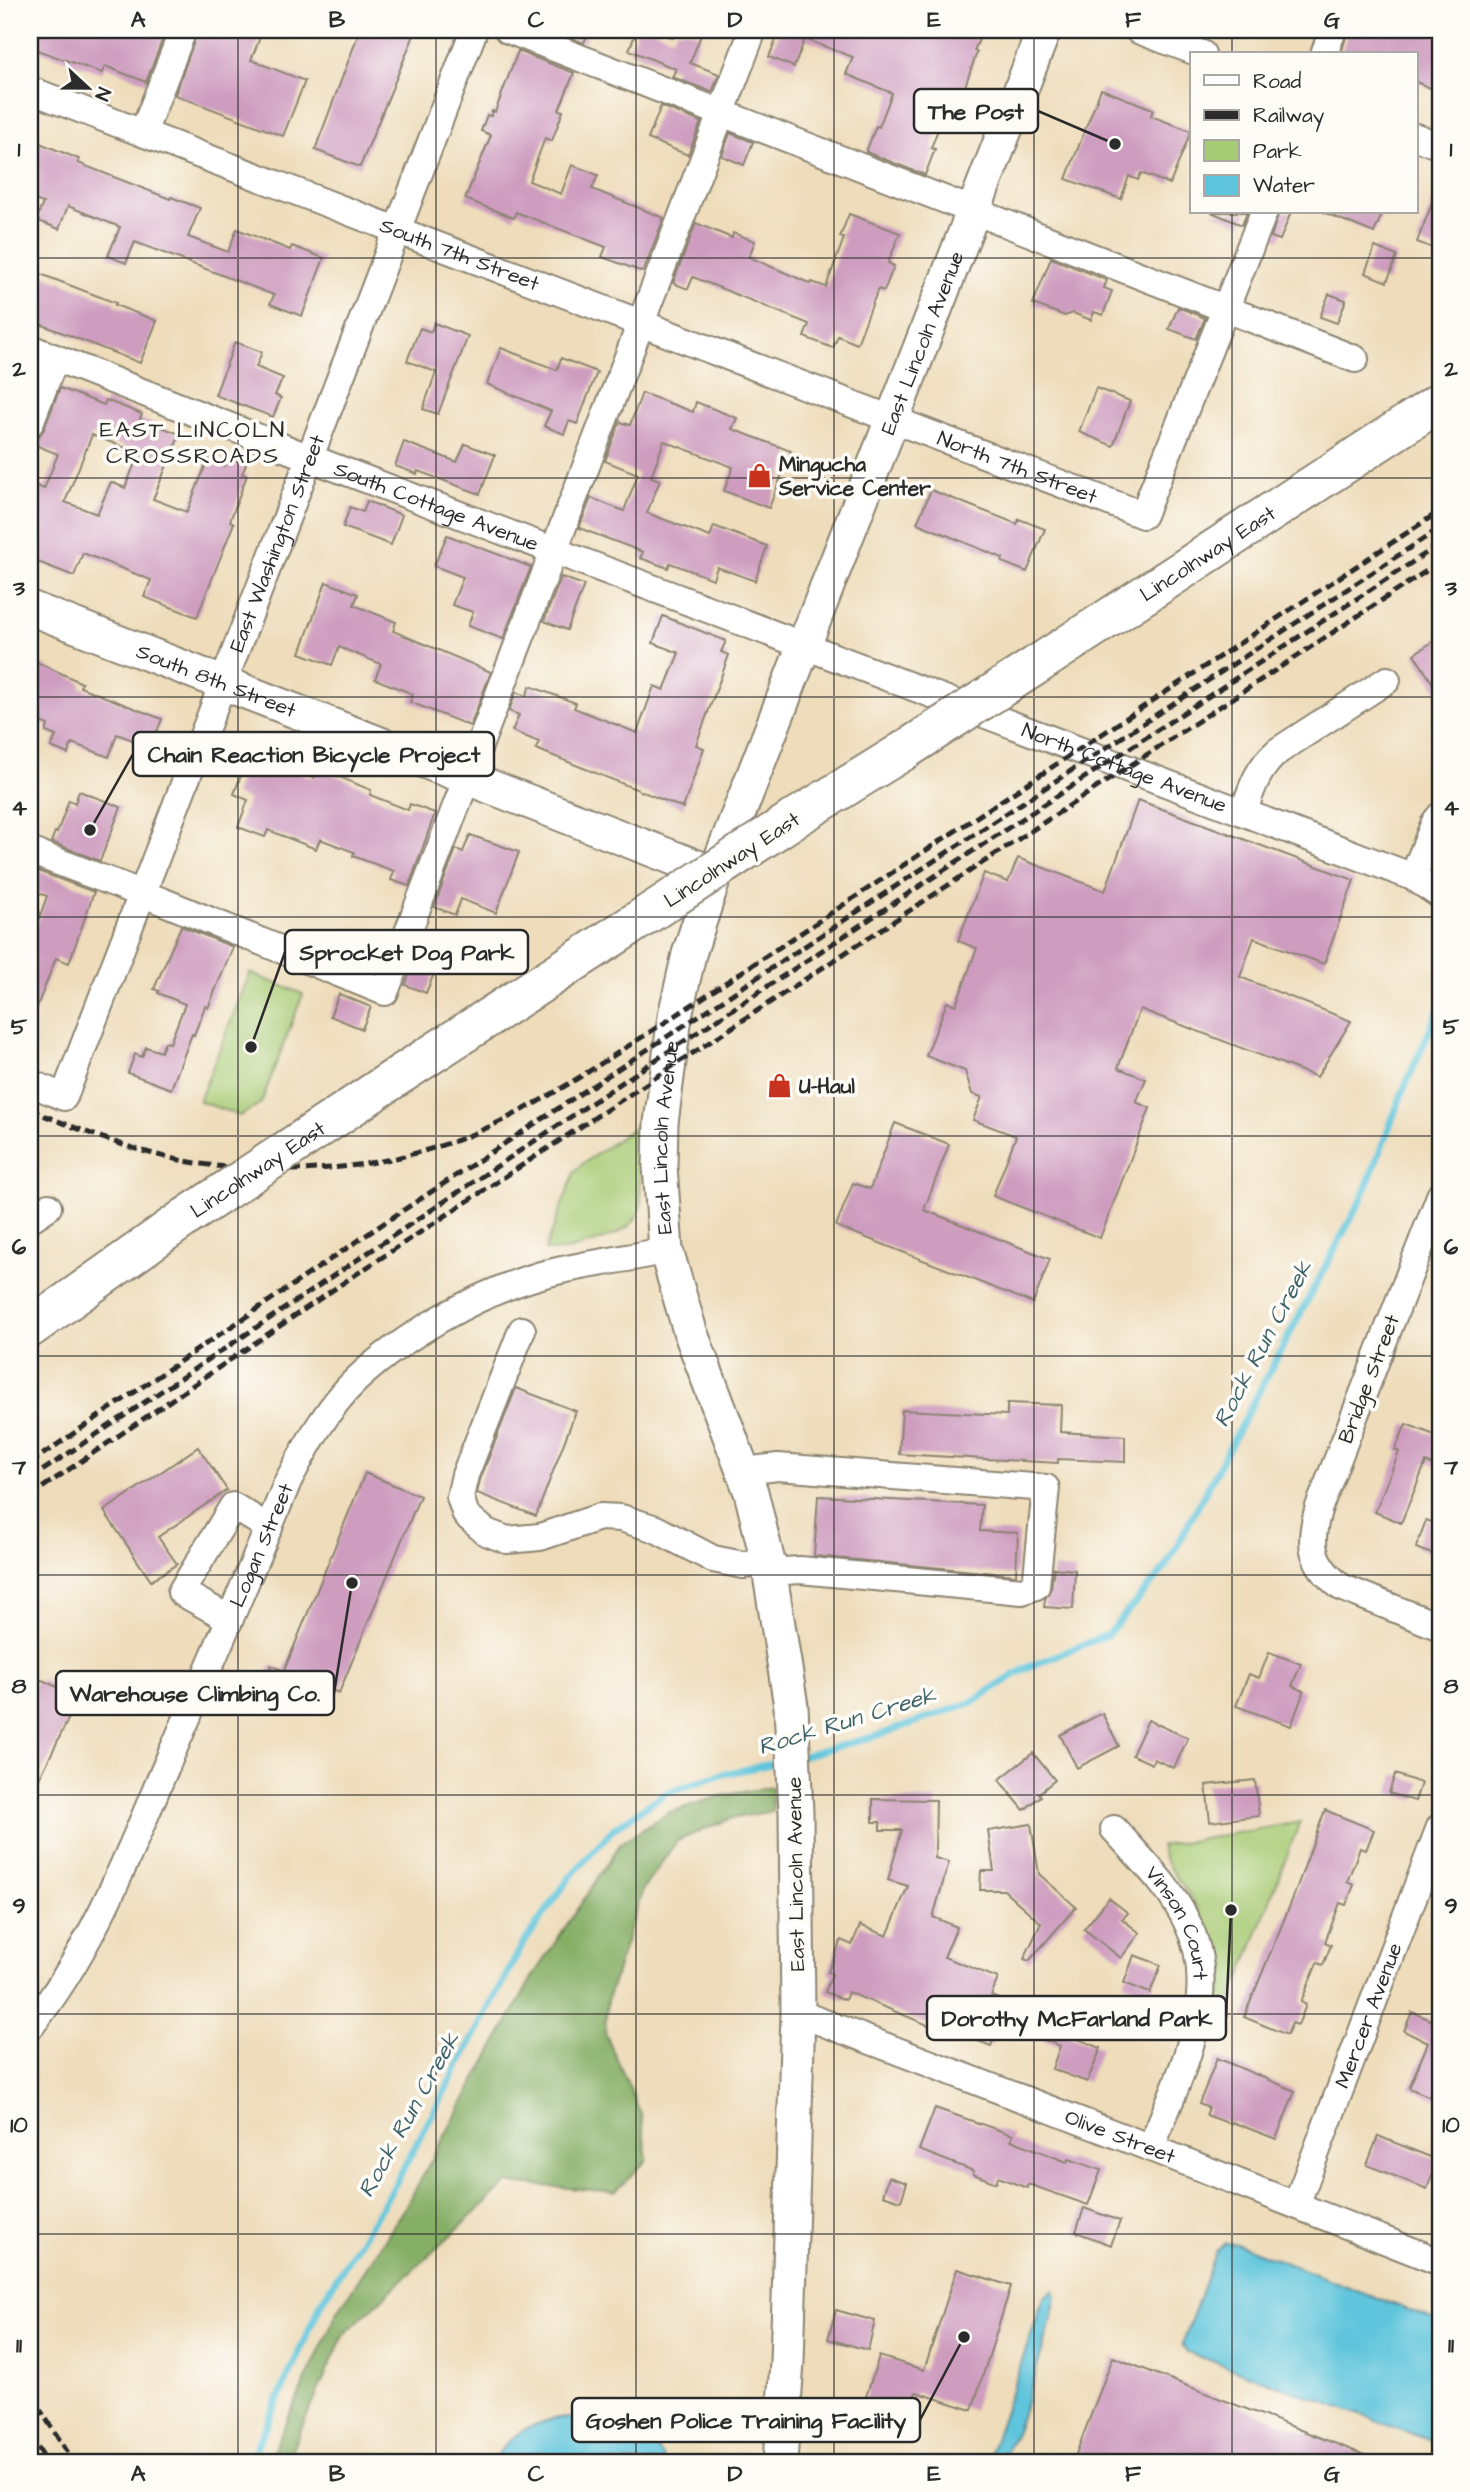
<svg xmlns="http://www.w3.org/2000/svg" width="1470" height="2492" font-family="'Architects Daughter',sans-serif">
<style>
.green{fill:#a8cb75;stroke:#6a7b50;stroke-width:2}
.forest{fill:#86af66;stroke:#586d48;stroke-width:2}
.water{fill:#5fc5dc;stroke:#457884;stroke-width:2}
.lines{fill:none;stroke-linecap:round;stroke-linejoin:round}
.stream{stroke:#5fc5dc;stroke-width:7}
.building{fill:#ce9cbf;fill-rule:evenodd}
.minor-casing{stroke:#8c8472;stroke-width:30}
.major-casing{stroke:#8c8472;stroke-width:37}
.highway-casing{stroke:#8c8472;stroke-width:42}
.minor{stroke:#fff;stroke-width:26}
.major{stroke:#fff;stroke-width:33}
.highway{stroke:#fff;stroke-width:38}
.rail{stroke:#2b2b2b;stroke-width:5;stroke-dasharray:10 5;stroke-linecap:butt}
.highway-bridge-casing{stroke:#8c8472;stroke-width:42;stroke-linecap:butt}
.highway-bridge{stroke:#fff;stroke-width:38}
.grid{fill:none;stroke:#2b2b2b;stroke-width:2;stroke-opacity:0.55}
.labels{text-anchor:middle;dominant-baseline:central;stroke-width:7;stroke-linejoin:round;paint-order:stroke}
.street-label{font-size:21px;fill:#2b2b2b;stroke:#fdfcf7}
.poi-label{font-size:21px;font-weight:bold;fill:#2b2b2b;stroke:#fdfcf7;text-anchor:start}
.neighbourhood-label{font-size:23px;letter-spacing:2px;fill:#2b2b2b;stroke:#fdfcf7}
.water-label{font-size:23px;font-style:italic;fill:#3d6169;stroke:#fdfcf7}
.leader{fill:none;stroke:#2b2b2b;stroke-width:2.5}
.callout-dot{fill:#2b2b2b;stroke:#fdfcf7;stroke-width:2.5}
.callout{fill:#fdfcf7;stroke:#2b2b2b;stroke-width:2.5}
.callout-label{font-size:23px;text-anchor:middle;font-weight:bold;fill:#2b2b2b}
.neatline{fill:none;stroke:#2b2b2b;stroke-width:2.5}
.grid-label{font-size:23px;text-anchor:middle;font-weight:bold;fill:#2b2b2b}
</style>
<rect width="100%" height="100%" fill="#fdfcf7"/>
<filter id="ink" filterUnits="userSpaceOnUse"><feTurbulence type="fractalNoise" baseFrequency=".0143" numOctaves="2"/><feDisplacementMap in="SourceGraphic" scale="14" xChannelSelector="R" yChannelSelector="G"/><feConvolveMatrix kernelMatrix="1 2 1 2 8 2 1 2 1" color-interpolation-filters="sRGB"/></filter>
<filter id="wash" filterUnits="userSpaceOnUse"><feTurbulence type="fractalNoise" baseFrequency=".00686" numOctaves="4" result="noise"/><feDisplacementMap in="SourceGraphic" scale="28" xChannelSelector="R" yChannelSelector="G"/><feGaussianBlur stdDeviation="1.57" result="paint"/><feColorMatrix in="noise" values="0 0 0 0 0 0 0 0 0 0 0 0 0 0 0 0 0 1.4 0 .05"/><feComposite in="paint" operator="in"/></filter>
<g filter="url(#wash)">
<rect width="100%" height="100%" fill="#eedcba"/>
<g class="green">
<polygon points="250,973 303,994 261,1103 240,1116 199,1101"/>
<path d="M638,1125l3,81c-3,8 -5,14 -11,19 -15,13 -67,30 -85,25l30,-79 6,-6z"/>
<path d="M1300,1822l-73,190 -14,-6c1,-37 -1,-75 -22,-108 -11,-17 -26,-31 -31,-52z"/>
</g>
<polygon class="forest" points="772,1787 773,1811 729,1819 677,1841 643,1889 607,2001 605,2033 641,2114 647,2160 615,2192 507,2183 344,2334 286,2462 268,2462 337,2313 405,2208 533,1976 621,1843 670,1812 720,1796"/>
<g class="water">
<polygon points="1225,2243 1237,2244 1440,2322 1440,2444 1187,2352 1182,2345 1216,2251"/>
<path d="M1053,2290l3,5c-5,31 -15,60 -25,91 -8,25 -16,54 -32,76h-9l1,-11 53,-154z"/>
<path d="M555,2418c43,0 89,0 110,44h-172c16,-28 33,-35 62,-44z"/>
</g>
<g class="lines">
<g class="stream">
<polyline points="803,1756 879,1735 970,1703 1026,1668 1107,1635 1165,1568 1362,1198 1403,1091 1440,1007"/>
<polyline points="250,2462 321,2303 392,2190 522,1946 570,1877 613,1829 666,1793 719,1775 785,1761"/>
</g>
</g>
<g id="blocks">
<g class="building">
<polygon points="41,30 166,30 146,82 105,66 102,73 34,49"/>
<polygon points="198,30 263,30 251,60 305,81 283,136 175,95"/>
<polygon points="360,30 416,30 360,167 315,150"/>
<polygon points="551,30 589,30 584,43"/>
<polygon points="637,30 653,30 673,38 677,30 688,30 701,35 690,63 719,74 712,92 672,77 676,69 629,50"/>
<polygon points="780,30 983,30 974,51 977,52 961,98 951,95 931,148 935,149 925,175 866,152 876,126 879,127 892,93 846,74 853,57 805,39 794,67 769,57"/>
<polygon points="1348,30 1420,30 1440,38 1440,92 1416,82 1416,54 1341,54"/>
<polygon points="518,51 574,73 559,110 563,111 552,141 545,138 529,181 561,194 572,165 598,175 592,189 664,218 643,272 602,257 606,247 516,212 514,218 465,199 491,135 481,131 487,115 491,116 492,111 495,112"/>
<polygon points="1101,89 1153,109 1151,116 1191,131 1170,184 1141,173 1138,180 1129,176 1121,199 1066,179"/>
<polygon points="661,106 701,122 688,155 648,139"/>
<polygon points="730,133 753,142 744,165 722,156"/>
<polygon points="30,139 79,159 78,163 170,199 171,197 200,208 188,237 228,252 237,229 290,250 292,246 324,258 302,316 270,304 274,295 135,242 126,263 108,256 120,227 68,206 59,229 36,220 43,203 30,198"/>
<polygon points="1439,185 1440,185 1440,251 1417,242"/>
<polygon points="1211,212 1247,212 1242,225"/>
<polygon points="1279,212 1291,212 1280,240 1271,237"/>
<polygon points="1323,212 1383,212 1374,233"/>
<polygon points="849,214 900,233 888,263 894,266 884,291 878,289 857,344 838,336 833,348 804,337 809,324 693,277 688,289 673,283 696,223 732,238 733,233 755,241 749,257 811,284 812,282 826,287 844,238 840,237"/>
<polygon points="1375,247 1397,256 1387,282 1365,273"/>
<polygon points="1051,258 1107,280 1104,288 1112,291 1103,315 1094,312 1091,320 1073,313 1065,316 1033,304"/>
<polygon points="30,270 116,303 115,305 157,321 140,363 30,320"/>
<polygon points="1329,294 1346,300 1337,323 1320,317"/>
<polygon points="1178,307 1205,318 1196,339 1169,329"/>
<polygon points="434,323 468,336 438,414 423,409 436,372 407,361 420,328 431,332"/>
<polygon points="235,342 262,352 256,367 283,378 275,395 281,398 273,417 215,395"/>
<polygon points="501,348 557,370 561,358 597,372 577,424 569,421 564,434 544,426 551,411 487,384"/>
<path d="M60,388l44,17 2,-5 36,14 -2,5 40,15 -27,65 34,13 21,-53 17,7 3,-9 18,7 -4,10 5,1 -17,46 4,2 -37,94 -53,-20 7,-17 -68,-27 -9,23 -44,-17v-76l14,6 14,-35 -28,-11v-5l9,-2 5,-7zM92,435l47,18 -14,35 -14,-6 -14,32 -32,-12z"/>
<polygon points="1096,388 1130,401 1113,446 1079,432"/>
<polygon points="642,393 693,412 696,402 737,418 732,429 791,451 769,508 724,491 733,467 664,441 651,477 660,480 647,513 710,537 714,526 767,546 755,581 717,567 713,579 670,563 668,568 640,558 643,552 579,528 591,498 624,511 638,474 605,461 620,422 630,425"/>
<polygon points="404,442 457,462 465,444 495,455 480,494 418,471 417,474 395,466"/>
<polygon points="931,490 1017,524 1019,519 1045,529 1027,572 1002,562 1003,558 917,523"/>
<polygon points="367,501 402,515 391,545 343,527 350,507 363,512"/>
<polygon points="447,535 531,567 503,639 468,626 473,612 452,605 463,577 434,566"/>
<polygon points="561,577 584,585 567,630 544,621"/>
<polygon points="326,582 358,594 354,605 396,622 393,631 491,672 470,726 410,702 413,694 375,679 381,664 339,647 332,665 300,653"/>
<polygon points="663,616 726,641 721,652 729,655 696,745 704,748 683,808 536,749 539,742 512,731 519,715 509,711 516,692 526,696 530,686 576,703 574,708 637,733 654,686 664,690 679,653 653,643"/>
<polygon points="1440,637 1440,695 1414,654"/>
<polygon points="30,659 82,683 80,687 162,719 151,747 117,734 109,757 72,743 68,754 51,747 56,736 46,732 48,725 30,718"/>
<polygon points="249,754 314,778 318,768 371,790 370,795 408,810 410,804 435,813 409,886 391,880 394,871 353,856 354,852 320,839 316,849 268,830 265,837 238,827 248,800 234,794"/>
<polygon points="79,791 121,807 100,861 51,842 55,832 57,833 69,800 75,803"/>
<polygon points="1138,800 1354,880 1324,964 1254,938 1240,977 1351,1021 1317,1077 1140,1009 1118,1068 1146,1079 1136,1102 1150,1108 1100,1238 993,1196 1016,1136 973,1120 982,1097 972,1094 965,1071 926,1056 947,1002 956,1005 977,948 958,941 984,873 1008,882 1018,858 1105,891"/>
<polygon points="470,835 519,852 496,913 461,899 455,915 434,907 456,849 463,852"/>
<polygon points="30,868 94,892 69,963 56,958 31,1022 30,944 47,896 30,890"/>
<polygon points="181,926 233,947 208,1008 205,1006 194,1035 192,1034 171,1089 128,1073 135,1054 142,1057 146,1047 161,1052 165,1042 170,1043 185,1004 158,993 159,991 154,989"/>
<polygon points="414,963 435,971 426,993 405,985"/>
<polygon points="339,994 371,1007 362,1029 330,1016"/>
<polygon points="895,1123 949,1144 924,1210 1050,1259 1033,1303 836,1226 853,1183 870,1189"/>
<polygon points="516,1388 576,1411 536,1516 477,1493 480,1480"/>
<polygon points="1007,1403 1061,1405 1060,1432 1125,1436 1125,1462 1058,1459 1058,1463 899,1454 902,1410 1007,1415"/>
<polygon points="1406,1424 1440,1437 1440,1468 1426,1462 1401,1523 1375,1512 1399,1452 1395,1450"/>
<polygon points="198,1447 227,1490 158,1537 177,1564 151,1581 104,1511"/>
<polygon points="365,1473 420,1496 339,1693 301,1678 294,1696 263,1683 271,1665 284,1671"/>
<polygon points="818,1496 982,1505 980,1531 1018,1533 1016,1575 814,1556"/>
<polygon points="1426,1520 1440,1525 1440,1557 1416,1548"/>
<polygon points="1054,1568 1075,1570 1073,1609 1044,1607 1045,1599 1051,1588"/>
<polygon points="1269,1652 1301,1664 1292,1686 1304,1691 1291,1726 1236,1706 1249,1674 1259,1678"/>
<polygon points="42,1680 79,1697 30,1798 30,1687"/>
<polygon points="1102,1713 1119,1746 1077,1768 1060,1735"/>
<polygon points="1148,1720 1188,1738 1174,1768 1154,1759 1152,1764 1132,1755"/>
<polygon points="1033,1753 1055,1780 1039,1793 1041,1796 1024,1810 999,1780"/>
<polygon points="1395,1774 1421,1783 1415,1801 1389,1793"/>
<polygon points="1255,1780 1259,1816 1210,1822 1206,1785"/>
<polygon points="873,1799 936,1800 935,1858 949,1862 933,1917 957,1927 944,1957 998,1978 991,1996 1008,2002 991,2046 942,2027 940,2030 848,1992 845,2000 825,1992 832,1974 828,1972 841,1940 852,1945 860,1925 887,1936 908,1886 888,1880 902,1830 880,1830 880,1822 873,1822"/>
<polygon points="1325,1810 1374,1830 1366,1850 1360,1848 1347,1882 1354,1885 1346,1905 1340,1903 1325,1942 1331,1945 1323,1965 1317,1963 1301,2002 1306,2005 1298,2025 1292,2023 1287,2035 1244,2017 1293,1898"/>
<polygon points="1031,1824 1039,1874 1076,1907 1029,1961 1024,1959 1041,1923 1004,1890 980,1890 981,1871 994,1871 988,1831"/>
<polygon points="1109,1898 1128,1913 1122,1919 1140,1933 1121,1958 1084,1929"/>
<polygon points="1134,1955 1161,1965 1150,1993 1124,1983"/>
<polygon points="1045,2012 1073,2023 1068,2035 1101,2048 1087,2082 1052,2069 1060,2046 1035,2036"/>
<polygon points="1412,2012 1437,2023 1440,2015 1440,2101 1409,2088 1428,2043 1404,2031"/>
<polygon points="1217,2058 1295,2091 1276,2139 1232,2122 1231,2124 1206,2115 1209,2108 1199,2104"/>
<polygon points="935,2108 1013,2135 1011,2140 1067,2162 1069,2159 1101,2170 1088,2205 1028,2184 1027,2188 998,2177 996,2183 973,2174 974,2171 919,2150"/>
<polygon points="1378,2136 1438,2160 1427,2189 1367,2165"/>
<polygon points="889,2177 907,2183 901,2201 883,2195"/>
<polygon points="1084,2208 1120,2221 1111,2245 1076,2232"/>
<polygon points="957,2269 1011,2286 972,2410 916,2392 907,2419 863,2406 879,2356 924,2370"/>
<polygon points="836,2310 875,2321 868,2350 828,2339"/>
<polygon points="1113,2357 1380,2461 1379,2462 1073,2462"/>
</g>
</g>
</g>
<g filter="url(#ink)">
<use href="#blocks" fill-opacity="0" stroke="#8c8472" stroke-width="2"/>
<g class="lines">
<defs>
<g id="minor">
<polyline points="508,30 1355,359"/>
<polyline points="1138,30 1202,54"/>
<polyline points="1324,54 1333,30"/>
<path id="s1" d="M30,90l1113,425 121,-303"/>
<polyline points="143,133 183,30"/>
<polyline points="1416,137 1440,146"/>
<path id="s2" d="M30,348l280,110 1103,419 27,18"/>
<polyline points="30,423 55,358"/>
<path d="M1244,811c8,-24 14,-43 34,-60l109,-71"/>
<polyline points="30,851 164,902 385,992 753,30"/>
<polyline points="1413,877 1435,822 1440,816"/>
<path id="s3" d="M30,1083l34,14 410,-1067"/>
<path d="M1440,1196l-121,311c-11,36 -9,56 22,80l99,40"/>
<polyline points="30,1219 48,1207"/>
<polyline points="522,1330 465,1475 460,1497 466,1515 486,1532 507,1540 540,1537 600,1517 621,1518 656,1529 713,1559 743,1565 768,1562"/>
<polyline points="744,1471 778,1467 1046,1488 1036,1586 1022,1591 800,1570 770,1572"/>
<polyline points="230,1619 181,1592 233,1506 269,1528"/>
<path id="s4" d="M1114,1829c26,29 56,58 73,93 37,73 -10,157 -36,226"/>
<path id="s5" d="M798,2013l353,135 289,114"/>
<path id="s6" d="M30,2027c62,-77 98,-172 137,-263 41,-94 82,-188 121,-283 19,-36 39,-73 68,-101 48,-45 122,-87 185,-105 40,-11 84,-15 125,-25"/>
<path id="s7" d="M1296,2205l144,-378"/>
</g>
<g id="major">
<path id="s8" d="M30,608l685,266"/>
<path id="s9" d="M780,2462l7,-100 11,-349 -2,-200 -5,-107 -23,-144 -17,-70 -61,-161 -24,-81 -6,-84 1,-43 14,-107 14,-62 26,-80 329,-844"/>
</g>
<g id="highway">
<path id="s10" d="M1035,666l405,-264"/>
<polyline points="792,820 902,752"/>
<polyline points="401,1074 619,933"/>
<polyline points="30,1328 186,1217"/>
</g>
</defs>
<use href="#minor" class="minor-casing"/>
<use href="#major" class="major-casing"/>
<use href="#highway" class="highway-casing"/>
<use href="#minor" class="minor"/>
<use href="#major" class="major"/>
<use href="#highway" class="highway"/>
<g class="rail">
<path d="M30,1110c39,15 79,32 120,43 111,30 243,21 347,-30 63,-30 119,-70 178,-107l765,-505"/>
<polyline points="30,1463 393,1217 1440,528"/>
<polyline points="30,1479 669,1051 1440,544"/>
<polyline points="30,1496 343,1283 1440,562"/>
<polyline points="30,2394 74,2462"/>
<polyline points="30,2435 47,2462"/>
</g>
<defs>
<g id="highway-bridge">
<polyline points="902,752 1035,666"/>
<polyline points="619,933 792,820"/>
<path id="s11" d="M186,1217l215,-143"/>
</g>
</defs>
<use href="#highway-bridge" class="highway-bridge-casing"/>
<use href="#highway-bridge" class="highway-bridge"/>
</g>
</g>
<path class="grid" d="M238,30v2432M436,30v2432M636,30v2432M834,30v2432M1034,30v2432M1232,30v24M1232,212v2250M30,258h1410M30,478h1410M30,697h1410M30,917h1410M30,1136h1410M30,1356h1410M30,1575h1410M30,1795h1410M30,2014h1410M30,2234h1410"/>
<defs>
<symbol id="shop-bare" viewBox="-9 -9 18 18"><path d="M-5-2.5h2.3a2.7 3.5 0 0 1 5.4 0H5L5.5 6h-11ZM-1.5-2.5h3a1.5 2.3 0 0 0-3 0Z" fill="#c8321e" stroke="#fdfcf7" stroke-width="2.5" paint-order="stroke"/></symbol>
</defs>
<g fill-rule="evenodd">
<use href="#shop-bare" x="742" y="458" width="35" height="35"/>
<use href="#shop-bare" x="762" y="1068" width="35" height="35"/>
</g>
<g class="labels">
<g class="street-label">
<text stroke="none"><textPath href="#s1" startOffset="460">South 7th Street</textPath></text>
<text stroke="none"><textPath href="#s9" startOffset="2184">East Lincoln Avenue</textPath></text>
<text stroke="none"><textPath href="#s1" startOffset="1057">North 7th Street</textPath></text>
<text stroke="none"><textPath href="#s2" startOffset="436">South Cottage Avenue</textPath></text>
<text stroke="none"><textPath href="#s3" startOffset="630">East Washington Street</textPath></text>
<text stroke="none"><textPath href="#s10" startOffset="206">Lincolnway East</textPath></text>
<text stroke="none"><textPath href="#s8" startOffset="200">South 8th Street</textPath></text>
<text stroke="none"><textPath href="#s2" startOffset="1172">North Cottage Avenue</textPath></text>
<text transform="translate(732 860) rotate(-33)">Lincolnway East</text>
<text stroke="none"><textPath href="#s9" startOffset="1344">East Lincoln Avenue</textPath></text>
<text stroke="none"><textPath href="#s11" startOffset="86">Lincolnway East</textPath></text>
<text transform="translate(1369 1379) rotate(-69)">Bridge Street</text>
<text stroke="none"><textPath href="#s6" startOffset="536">Logan Street</textPath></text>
<text transform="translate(796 1874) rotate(-91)">East Lincoln Avenue</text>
<text stroke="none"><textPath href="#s4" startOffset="116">Vinson Court</textPath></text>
<text stroke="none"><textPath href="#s7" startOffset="203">Mercer Avenue</textPath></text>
<text stroke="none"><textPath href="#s5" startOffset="345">Olive Street</textPath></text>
</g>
<g class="poi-label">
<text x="779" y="464">Mingucha<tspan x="779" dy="24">Service Center</tspan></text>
<text x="799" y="1086">U-Haul</text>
</g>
<g class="neighbourhood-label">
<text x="193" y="430">EAST LINCOLN<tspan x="193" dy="26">CROSSROADS</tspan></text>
</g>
<g class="water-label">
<text transform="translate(1263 1344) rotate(-62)">Rock Run Creek</text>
<text transform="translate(847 1721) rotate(-17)">Rock Run Creek</text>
<text transform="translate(409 2115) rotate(-61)">Rock Run Creek</text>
</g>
</g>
<path class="leader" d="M1115 144L1038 111M90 830L133 754M251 1047L285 952M352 1583L334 1693M1231 1910L1226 2018M964 2337L920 2420"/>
<g class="callout-dot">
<circle cx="1115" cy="144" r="7"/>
<circle cx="90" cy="830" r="7"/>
<circle cx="251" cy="1047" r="7"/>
<circle cx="352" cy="1583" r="7"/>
<circle cx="1231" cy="1910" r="7"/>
<circle cx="964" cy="2337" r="7"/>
</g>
<g class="callout">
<rect x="914" y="89" width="124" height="44" rx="7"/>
<rect x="133" y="732" width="361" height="44" rx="7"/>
<rect x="285" y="930" width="243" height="44" rx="7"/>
<rect x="56" y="1671" width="278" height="44" rx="7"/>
<rect x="927" y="1996" width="299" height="44" rx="7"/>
<rect x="572" y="2398" width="348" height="44" rx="7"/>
</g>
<g class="callout-label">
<text x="976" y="119">The Post</text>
<text x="314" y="762">Chain Reaction Bicycle Project</text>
<text x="407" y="960">Sprocket Dog Park</text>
<text x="195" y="1701">Warehouse Climbing Co.</text>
<text x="1077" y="2026">Dorothy McFarland Park</text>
<text x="746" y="2428">Goshen Police Training Facility</text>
</g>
<rect width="1470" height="2492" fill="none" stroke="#fdfcf7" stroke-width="77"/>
<rect x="1190" y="52" width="228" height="161" fill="#fdfcf7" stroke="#a9a8a5" stroke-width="2"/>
<rect x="1204" y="75" width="35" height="10" fill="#ffffff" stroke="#a9a8a5" stroke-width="2"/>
<text x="1253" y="88" font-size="21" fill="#2b2b2b">Road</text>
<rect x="1204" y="110" width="35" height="10" fill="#2b2b2b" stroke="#a9a8a5" stroke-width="2"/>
<text x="1253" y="122" font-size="21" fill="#2b2b2b">Railway</text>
<rect x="1204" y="140" width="35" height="21" fill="#a8cb75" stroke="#a9a8a5" stroke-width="2"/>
<text x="1253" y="158" font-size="21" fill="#2b2b2b">Park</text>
<rect x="1204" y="175" width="35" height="21" fill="#5fc5dc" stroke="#a9a8a5" stroke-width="2"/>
<text x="1253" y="192" font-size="21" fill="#2b2b2b">Water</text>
<g transform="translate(88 88) rotate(112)" stroke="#fdfcf7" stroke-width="5" paint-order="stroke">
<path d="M0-5L12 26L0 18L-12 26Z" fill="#2b2b2b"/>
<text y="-10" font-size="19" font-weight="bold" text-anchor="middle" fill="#2b2b2b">N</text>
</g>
<rect x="38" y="38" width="1394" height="2416" class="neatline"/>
<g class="grid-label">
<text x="138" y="27">A</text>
<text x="337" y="27">B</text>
<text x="536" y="27">C</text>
<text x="735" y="27">D</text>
<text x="934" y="27">E</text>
<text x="1133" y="27">F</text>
<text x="1332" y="27">G</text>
<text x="19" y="156">1</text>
<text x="1451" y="156">1</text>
<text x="19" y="376">2</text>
<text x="1451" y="376">2</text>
<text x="19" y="595">3</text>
<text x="1451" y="595">3</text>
<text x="19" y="815">4</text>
<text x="1451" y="815">4</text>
<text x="19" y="1034">5</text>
<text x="1451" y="1034">5</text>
<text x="19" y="1254">6</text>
<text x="1451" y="1254">6</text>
<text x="19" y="1474">7</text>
<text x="1451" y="1474">7</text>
<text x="19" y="1693">8</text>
<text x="1451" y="1693">8</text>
<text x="19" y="1913">9</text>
<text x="1451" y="1913">9</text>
<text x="19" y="2132">10</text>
<text x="1451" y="2132">10</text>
<text x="19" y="2352">11</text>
<text x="1451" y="2352">11</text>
<text x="138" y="2481">A</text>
<text x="337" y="2481">B</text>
<text x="536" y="2481">C</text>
<text x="735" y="2481">D</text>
<text x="934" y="2481">E</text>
<text x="1133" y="2481">F</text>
<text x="1332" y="2481">G</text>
</g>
</svg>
